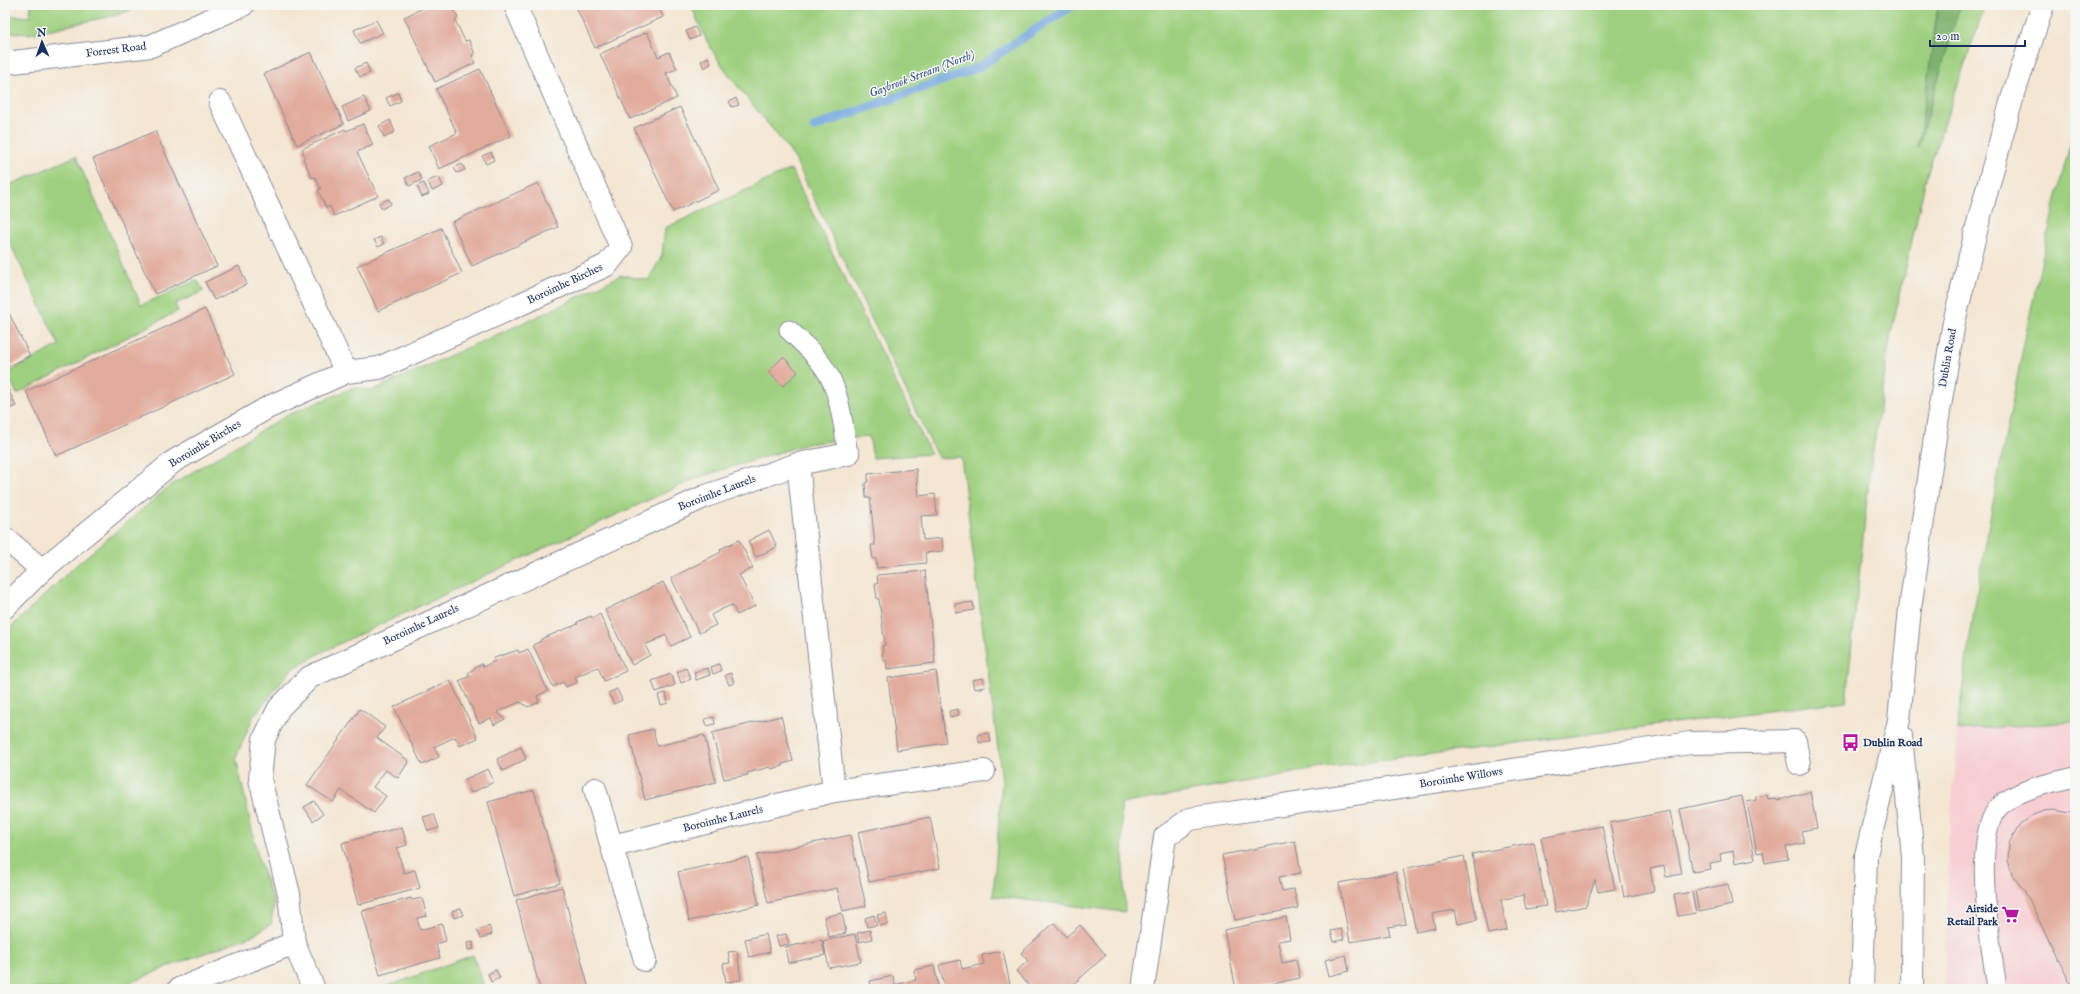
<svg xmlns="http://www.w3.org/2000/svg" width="2080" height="994" font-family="'IM FELL English',serif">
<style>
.built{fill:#f7cfd3}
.green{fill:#9fd07f;stroke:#5d806e}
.forest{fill:#7fb26e;stroke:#4d7066}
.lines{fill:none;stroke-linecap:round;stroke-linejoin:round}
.stream{stroke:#6fa5dd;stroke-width:9}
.building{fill:#e2ac9d}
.lane-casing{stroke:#888a98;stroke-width:21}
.street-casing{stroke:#888a98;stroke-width:24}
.secondary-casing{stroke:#888a98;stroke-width:24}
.lane{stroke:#fff;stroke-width:19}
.street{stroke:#fff;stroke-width:22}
.secondary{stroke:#fff;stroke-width:22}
.labels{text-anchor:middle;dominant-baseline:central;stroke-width:3;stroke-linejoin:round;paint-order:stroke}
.street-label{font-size:11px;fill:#1b2f5e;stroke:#f6f6f2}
.poi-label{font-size:11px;font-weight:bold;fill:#1b2f5e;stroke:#f6f6f2;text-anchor:start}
.water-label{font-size:12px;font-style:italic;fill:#38588a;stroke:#f6f6f2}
</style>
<rect width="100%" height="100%" fill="#f6f6f2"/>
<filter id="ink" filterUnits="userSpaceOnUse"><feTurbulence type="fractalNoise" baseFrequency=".025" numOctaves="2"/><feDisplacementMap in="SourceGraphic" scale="8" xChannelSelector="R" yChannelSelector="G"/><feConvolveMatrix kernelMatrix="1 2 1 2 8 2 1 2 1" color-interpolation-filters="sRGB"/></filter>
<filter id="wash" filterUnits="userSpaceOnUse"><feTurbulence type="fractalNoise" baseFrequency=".012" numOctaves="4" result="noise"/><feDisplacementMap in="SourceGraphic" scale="16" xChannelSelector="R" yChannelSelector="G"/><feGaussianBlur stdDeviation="0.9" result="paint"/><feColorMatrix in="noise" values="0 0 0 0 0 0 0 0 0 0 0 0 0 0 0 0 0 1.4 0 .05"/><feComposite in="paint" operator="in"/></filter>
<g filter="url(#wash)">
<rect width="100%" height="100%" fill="#f4e6d2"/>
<polygon class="built" points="2075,722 2075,989 1944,989 1949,841 1958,728"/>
<g class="green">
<polygon points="31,5 144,5 117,15 29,34 5,32 5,15 30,17"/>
<path d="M691,5h1294l-58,169 -36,159 -21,137 -24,231 -530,68 -195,35 4,108 -132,-16 9,-115 -41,-324 -23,1 -143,-299c-25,-36 -56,-67 -80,-104 -10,-15 -17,-34 -24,-50z"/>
<path d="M2075,126v596l-118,8c12,-99 30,-198 49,-296 20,-103 41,-206 69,-308z"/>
<polygon points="76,156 141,305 197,280 204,291 175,304 178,311 17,394 7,373 59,345 5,233 5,187"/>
<polygon points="791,169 931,454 873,458 869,436 807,444 699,477 525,557 326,650 292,669 253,717 236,758 258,857 274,904 271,924 251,936 167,967 116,989 5,989 5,633 74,567 171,485 287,415 355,387 371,391 554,309 621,275 648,280 662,256 665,228"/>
<polygon points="473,955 485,989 380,989"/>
</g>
<polygon class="forest" points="1938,5 1960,5 1918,148"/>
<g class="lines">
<polyline class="stream" points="814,127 977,68 1073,5"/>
</g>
<g id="blocks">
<g class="building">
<polygon points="429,5 452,5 458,18 455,20 465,41 469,40 475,54 472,55 475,63 435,82 404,17"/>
<polygon points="575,5 658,5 663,17 595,48"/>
<polygon points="376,20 383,33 360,43 354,30"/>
<polygon points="695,27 699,36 690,40 686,31"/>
<polygon points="647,32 658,57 669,52 677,69 666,73 677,98 630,119 600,54"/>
<polygon points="311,52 344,124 297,145 264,74"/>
<polygon points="708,57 711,64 704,68 701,61"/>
<polygon points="366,63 370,73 360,77 355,68"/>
<polygon points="480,69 511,136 439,169 429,146 457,133 436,89"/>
<polygon points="398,93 401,101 390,106 386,98"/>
<polygon points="364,97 371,111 348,121 342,107"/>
<polygon points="736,98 739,105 732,107 729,102"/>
<polygon points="680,107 719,190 673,212 634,128"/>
<polygon points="390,120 395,132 384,137 379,126"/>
<polygon points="363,124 373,145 357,152 378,196 334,216 330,206 326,208 318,190 321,189 315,177 312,178 303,158 305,157 302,149 345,129 346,131"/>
<polygon points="155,131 217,266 155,294 93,159"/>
<polygon points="491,152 494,160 486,164 482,156"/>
<polygon points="462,164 465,170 457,173 454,168"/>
<polygon points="418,172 422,180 409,186 405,178"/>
<polygon points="439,177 443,186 432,191 428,181"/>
<polygon points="424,183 429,194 422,197 417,186"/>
<polygon points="538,183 558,227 472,266 452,222"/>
<polygon points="389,199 391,204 382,209 379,203"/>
<polygon points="441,228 462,273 378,311 357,266"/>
<polygon points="381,237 384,244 378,247 374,240"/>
<polygon points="239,266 247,284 214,300 205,282"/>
<polygon points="5,305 30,356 5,368"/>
<polygon points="205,309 235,374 56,456 26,391"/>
<polygon points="783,357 798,372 783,386 768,372"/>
<polygon points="5,382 16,406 5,411"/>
<polygon points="916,469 919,496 935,494 937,515 921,516 923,540 942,538 943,551 925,553 926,563 877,568 876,559 873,559 871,545 875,545 870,498 866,498 865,483 868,482 868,474"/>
<polygon points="769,530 777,547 756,557 748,541"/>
<polygon points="739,540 753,568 739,575 755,606 737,615 732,605 722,609 711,615 716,625 699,633 671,578 721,552 720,549"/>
<polygon points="925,571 935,663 887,669 886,660 883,661 882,646 885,645 879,599 877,599 875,584 878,584 877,575"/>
<polygon points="663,582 690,637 671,646 666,635 645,645 650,655 632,665 605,610"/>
<polygon points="973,602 974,610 956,613 955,604"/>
<polygon points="600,614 626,671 604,681 598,667 575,677 577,682 566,687 563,682 553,687 533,645 541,641 541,639 578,624 577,622 591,616 592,618"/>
<polygon points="528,649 548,691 537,696 539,702 528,707 520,702 497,712 505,719 494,725 491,718 479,723 459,681 470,676 468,673 476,667 482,664 483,667 495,661 494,658 518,650 519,653"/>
<polygon points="719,664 721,671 713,674 711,667"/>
<polygon points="686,668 691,679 681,683 677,672"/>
<polygon points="708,668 710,675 696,680 694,672"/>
<polygon points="936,671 946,743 897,750 888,678"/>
<polygon points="731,673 734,683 729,685 725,675"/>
<polygon points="671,674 675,685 656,692 652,681"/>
<polygon points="983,678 985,687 974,689 972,680"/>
<polygon points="450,680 478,738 460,746 455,737 434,747 439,757 422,765 394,707"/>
<polygon points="617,689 622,700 614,704 608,693"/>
<polygon points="666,693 668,703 661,705 658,695"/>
<polygon points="360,709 385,727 377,738 409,761 398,778 386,770 373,787 386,796 374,813 341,790 333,802 307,785"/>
<polygon points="958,709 959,715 950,717 949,711"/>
<polygon points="781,716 793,761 782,764 783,766 771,769 770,767 747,773 748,775 724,779 712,733"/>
<polygon points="714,717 715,724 707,726 705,719"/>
<polygon points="653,729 657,746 704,735 716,782 645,800 629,735"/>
<polygon points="989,733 991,742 979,743 978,735"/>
<polygon points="521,747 526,759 503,771 497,759"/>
<polygon points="488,769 494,782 471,793 465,779"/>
<polygon points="534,790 560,883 514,896 488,802"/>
<polygon points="1810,792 1817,828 1801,831 1804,843 1786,847 1788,859 1765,863 1763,852 1757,853 1747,802 1756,800 1756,797 1767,795 1768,799 1776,798 1777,800"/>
<polygon points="1742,796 1755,859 1735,863 1733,851 1720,854 1721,861 1710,863 1711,869 1693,872 1680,809"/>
<polygon points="314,801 323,814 313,821 304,807"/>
<polygon points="2055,810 2069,813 2075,810 2075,989 2073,989 2024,890 2012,875 2008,860 2009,843 2020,825 2031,816 2043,811"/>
<polygon points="1670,811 1682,874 1666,877 1664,866 1650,869 1654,891 1624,897 1610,823"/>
<polygon points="434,814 439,828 428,831 423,817"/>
<polygon points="930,817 940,868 869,882 858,832"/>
<polygon points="1602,826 1615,889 1598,892 1595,880 1586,906 1556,912 1541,838"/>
<polygon points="402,827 407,845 397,848 404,873 415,870 420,888 358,905 342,843"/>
<polygon points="850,835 866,906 843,911 837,888 768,903 757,855"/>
<polygon points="1295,841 1301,873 1279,877 1282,891 1294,889 1298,908 1235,920 1222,855"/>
<polygon points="1534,842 1546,906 1526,909 1523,895 1501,900 1507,930 1488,934 1472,854"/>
<polygon points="1464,856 1477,920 1458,924 1455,910 1432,914 1435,928 1416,932 1403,869"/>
<polygon points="748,857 759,905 689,921 678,872"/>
<polygon points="1396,872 1406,924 1388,927 1390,935 1350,942 1339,883"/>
<polygon points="1728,884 1732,905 1699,912 1695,891"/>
<polygon points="562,887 568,910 589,989 540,989 516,900"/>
<polygon points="1692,892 1696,913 1678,916 1674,895"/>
<polygon points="411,898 412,900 422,898 427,916 417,918 420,930 442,924 446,941 436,944 440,958 380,975 362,911"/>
<polygon points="461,908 463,915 454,918 452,911"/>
<polygon points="842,913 846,933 829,937 824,917"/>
<polygon points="886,913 888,924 880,926 877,915"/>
<polygon points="874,915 877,925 867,927 865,918"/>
<polygon points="1286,917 1290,939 1278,941 1282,963 1296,960 1300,978 1249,989 1236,989 1224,930"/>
<polygon points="1054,923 1066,937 1080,925 1106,955 1068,989 1032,989 1016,971 1028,961 1021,953"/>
<polygon points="489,926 492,934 481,939 477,930"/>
<polygon points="1341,929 1344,939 1334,942 1331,931"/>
<polygon points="870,930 872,939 859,942 857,933"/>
<polygon points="766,934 770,952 749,957 745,939"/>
<polygon points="786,934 789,944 779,946 776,936"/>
<polygon points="855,934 861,962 829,968 823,941"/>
<polygon points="822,940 825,955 788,963 785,947"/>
<polygon points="473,942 474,949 468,950 467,943"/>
<polygon points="737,951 741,980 726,982 723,964 730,963 728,952"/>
<polygon points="1003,951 1011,989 945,989 939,965 960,960 962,969 984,964 982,955"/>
<polygon points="1346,955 1349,971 1329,976 1325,960"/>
<polygon points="934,966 939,989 871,989 870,981 893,976 895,985 916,980 914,970"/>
<polygon points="496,970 500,978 491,982 488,974"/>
</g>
</g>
</g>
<g filter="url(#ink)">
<use href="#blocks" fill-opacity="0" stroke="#888a98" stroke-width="1"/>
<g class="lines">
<defs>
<g id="lane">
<path d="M789,330c16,15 36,33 44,54 9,23 11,47 15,70"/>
<path d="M1997,989c-5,-40 -28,-157 4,-184 20,-17 50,-22 74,-28"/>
</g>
<g id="street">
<polyline points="220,102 346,372"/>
<polyline points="798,464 834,791"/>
<polyline points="5,538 42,570"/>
<polyline points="5,607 42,570 174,461 269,407 346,372 379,368 607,265 621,247 515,5"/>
<polyline points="595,789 645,960"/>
<polyline points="613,846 834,791 984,771"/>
<polyline points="179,989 294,943"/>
<polyline points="314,989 294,943 289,894 260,779 264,739 279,708 310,677 706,496 798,464 848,454"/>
<polyline points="1143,989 1165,837 1190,819 1690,743 1795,741 1799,764"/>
</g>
<g id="secondary">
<polyline points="5,63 151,46 243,5"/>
<polyline points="1901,736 1913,857 1912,989"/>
<polyline points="1862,989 1866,855 1899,720 1910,609 1937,424 1954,322 1979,219 2012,99 2043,5"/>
</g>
</defs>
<use href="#lane" class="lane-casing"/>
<use href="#street" class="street-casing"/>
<use href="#secondary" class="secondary-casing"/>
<use href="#lane" class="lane"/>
<use href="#street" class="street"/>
<use href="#secondary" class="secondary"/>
</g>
</g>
<defs>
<symbol id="bus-bare" viewBox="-9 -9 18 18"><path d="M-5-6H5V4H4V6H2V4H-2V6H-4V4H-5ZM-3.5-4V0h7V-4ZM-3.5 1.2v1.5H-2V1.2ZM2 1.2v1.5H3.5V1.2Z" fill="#b5179e" stroke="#f6f6f2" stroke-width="2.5" paint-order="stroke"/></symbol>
<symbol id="supermarket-bare" viewBox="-9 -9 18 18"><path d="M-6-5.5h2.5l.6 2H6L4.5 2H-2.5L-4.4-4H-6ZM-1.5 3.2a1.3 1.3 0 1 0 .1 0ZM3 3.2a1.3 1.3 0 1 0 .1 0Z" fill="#b5179e" stroke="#f6f6f2" stroke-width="2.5" paint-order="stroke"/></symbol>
</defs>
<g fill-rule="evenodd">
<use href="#bus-bare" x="1838" y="730" width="25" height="25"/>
<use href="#supermarket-bare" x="1998" y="902" width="25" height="25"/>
</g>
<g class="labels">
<g class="street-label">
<text transform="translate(116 50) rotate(-7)">Forrest Road</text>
<text transform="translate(565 284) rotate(-25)">Boroimhe Birches</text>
<text transform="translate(1948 358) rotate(-80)">Dublin Road</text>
<text transform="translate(205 444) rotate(-31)">Boroimhe Birches</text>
<text transform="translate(717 493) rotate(-21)">Boroimhe Laurels</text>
<text transform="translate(421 625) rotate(-25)">Boroimhe Laurels</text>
<text transform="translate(1461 778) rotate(-9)">Boroimhe Willows</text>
<text transform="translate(723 819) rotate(-14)">Boroimhe Laurels</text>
</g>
<g class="poi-label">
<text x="1863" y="743">Dublin Road</text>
<text x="1998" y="909" text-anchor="end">Airside<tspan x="1998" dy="13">Retail Park</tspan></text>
</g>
<g class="water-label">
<text transform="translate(922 74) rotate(-21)">Gaybrook Stream (North)</text>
</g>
</g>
<rect width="2080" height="994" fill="none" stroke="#f6f6f2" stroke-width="20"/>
<g transform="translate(42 42) rotate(358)" stroke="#f6f6f2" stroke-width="3" paint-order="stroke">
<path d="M0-3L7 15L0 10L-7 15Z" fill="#1b2f5e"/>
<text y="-6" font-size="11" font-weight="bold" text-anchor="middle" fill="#1b2f5e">N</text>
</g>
<path d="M1930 40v6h95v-6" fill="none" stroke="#1b2f5e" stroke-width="2"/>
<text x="1936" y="40" font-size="12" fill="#1b2f5e" stroke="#f6f6f2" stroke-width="3" paint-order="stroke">20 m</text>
</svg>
